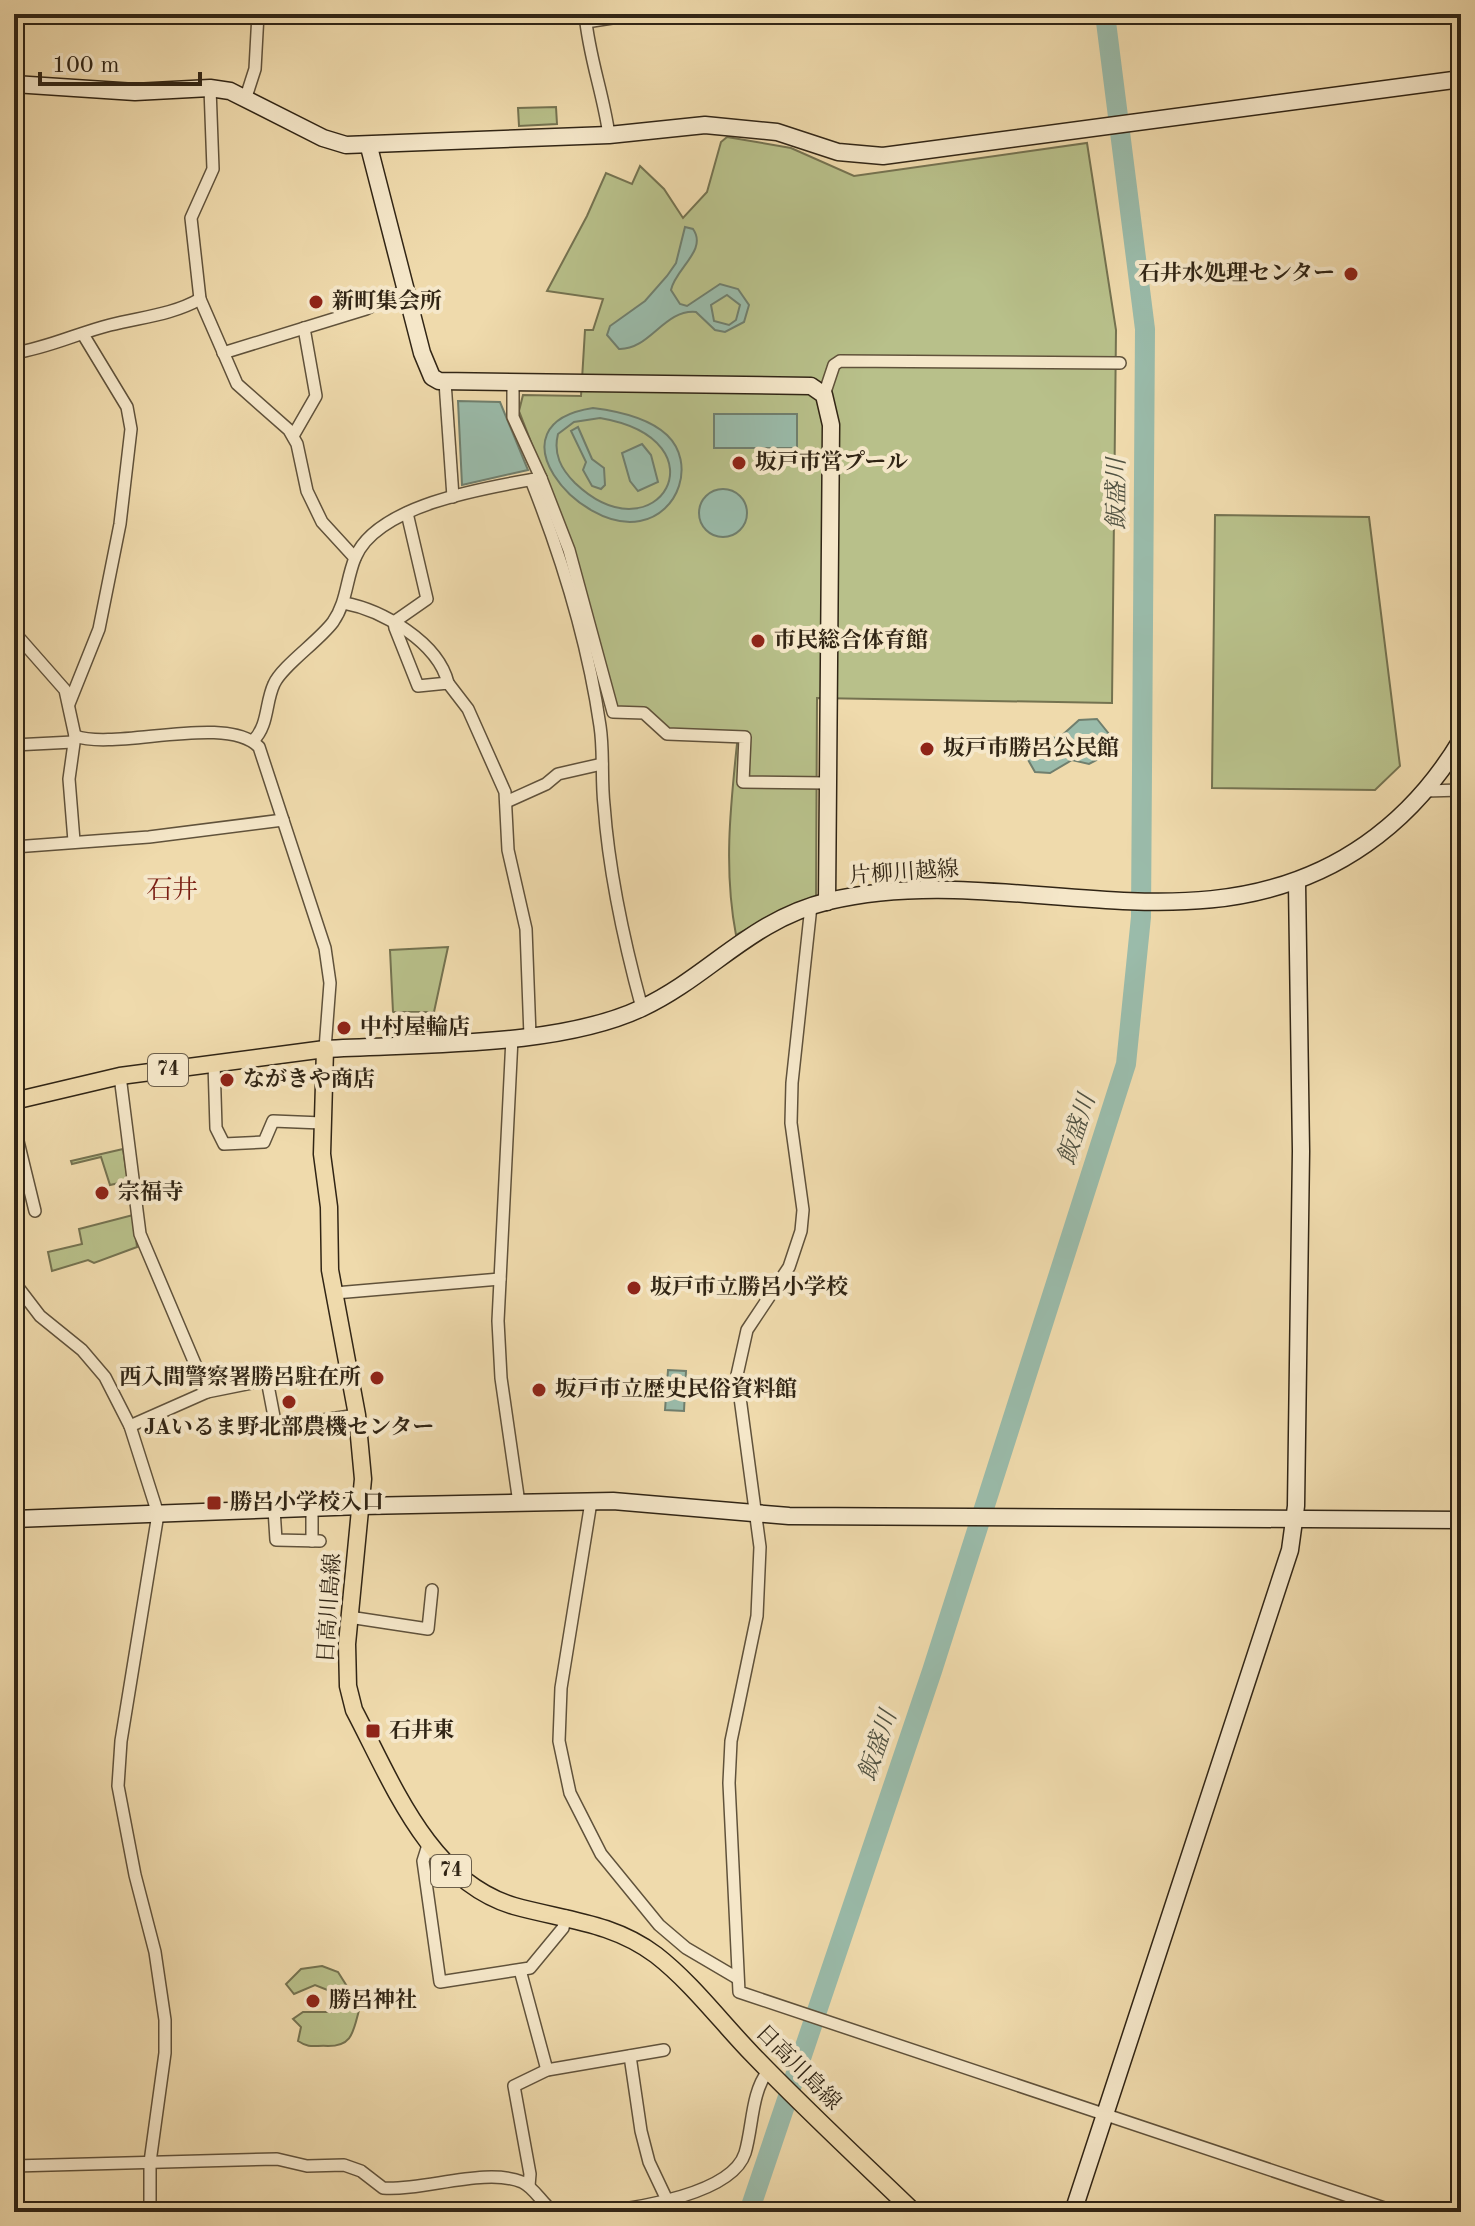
<svg xmlns="http://www.w3.org/2000/svg" width="1475" height="2226" font-family="'Old Standard TT','Noto Serif JP',serif">
<style>
.green{fill:#b8c08a;stroke:#747250;stroke-width:2}
.water{fill:#9abbaa;stroke:#707f6e;stroke-width:2;fill-rule:evenodd}
.lines{fill:none;stroke-linecap:round;stroke-linejoin:round}
.river{stroke:#9abbaa;stroke-width:20}
.street-casing{stroke:#60523b;stroke-width:14}
.secondary-casing{stroke:#312515;stroke-width:19}
.primary-casing{stroke:#312515;stroke-width:19}
.street{stroke:#f5e7c9;stroke-width:11}
.secondary{stroke:#f5e7c9;stroke-width:16}
.primary{stroke:#efdaac;stroke-width:16}
.poi-dot{fill:#8f2418;stroke:#f5e7c9;stroke-width:3}
.labels{text-anchor:middle;dominant-baseline:central;stroke-width:8;stroke-linejoin:round;paint-order:stroke}
.shield{fill:#f5e7c9;stroke:#6c5f4b;stroke-width:2}
.shield-label{font-size:20px;font-weight:bold;fill:#312515}
.poi-label{font-size:22px;font-weight:bold;fill:#312515;stroke:#f5e7c9;text-anchor:start}
.street-label{font-size:22px;fill:#312515;stroke:#f5e7c9}
.water-label{font-size:24px;font-style:italic;fill:#505242;stroke:#f5e7c9}
.quarter-label{font-size:26px;fill:#7a1f14;stroke:#f5e7c9}
</style>
<rect width="100%" height="100%" fill="#efdaac"/>
<filter id="stains"><feTurbulence type="fractalNoise" baseFrequency=".0025" numOctaves="4"/><feColorMatrix values="0 0 0 0 .2 0 0 0 0 .09 0 0 0 0 .02 0 0 0 .5 -.17"/></filter>
<radialGradient id="worn" r=".72"><stop offset=".6" stop-color="#630" stop-opacity="0"/><stop offset="1" stop-color="#630" stop-opacity=".3"/></radialGradient>
<g class="green">
<polygon points="556,107 557,124 519,126 518,108"/>
<path d="M727,137l64,11 63,28 233,-33 29,187 -4,373 -295,-5 -1,201 -31,10 -49,26c-13,-68 -5,-133 2,-201l-70,-2 -22,-22 -31,-1 -45,-166 -51,-132 4,-16 58,1 4,-66h8l10,-31 -56,-8 40,-75 19,-43 26,11 8,-18 24,23 19,29 24,-26 14,-50z"/>
<polygon points="1215,515 1369,517 1400,766 1375,790 1212,788"/>
<polygon points="448,947 434,1012 393,1012 390,950"/>
<polygon points="123,1149 128,1181 110,1185 101,1157 72,1164 71,1161"/>
<polygon points="133,1215 137,1247 94,1263 88,1260 52,1271 48,1252 82,1244 79,1229"/>
<path d="M322,1966l16,6 22,35c-7,23 -6,39 -32,39 -13,-1 -18,3 -30,-5l3,-14 -8,-8 10,-7h30l5,-10h-8v-11l-15,-6 -21,9 -8,-10 15,-15z"/>
</g>
<g class="water">
<path d="M685,227l8,2c15,21 -18,40 -22,61l9,14 7,2 33,-22 18,5 11,16 -5,17 -19,10 -10,-2 -19,-18c-32,-3 -46,38 -77,37l-12,-14 3,-9 35,-25 22,-25 9,-13zM727,295l13,10 -4,15 -7,5 -15,-4 -3,-16z"/>
<polygon points="458,401 500,402 528,470 462,485"/>
<path d="M593,408c24,3 56,10 74,27 29,28 12,79 -27,86 -61,12 -153,-97 -47,-113zM600,418c128,22 57,143 -25,65 -14,-14 -22,-29 -17,-49l16,-12z"/>
<rect x="714" y="414" width="83" height="34"/>
<polygon points="578,427 592,459 604,468 605,485 601,489 592,486 583,470 586,462 571,431"/>
<polygon points="642,444 651,455 658,482 638,491 630,481 622,453"/>
<circle cx="723" cy="513" r="24"/>
<polygon points="1097,719 1109,734 1104,756 1089,764 1072,760 1050,773 1035,772 1027,758 1034,741 1043,737 1059,738 1079,720"/>
<polygon points="668,1370 686,1371 684,1411 665,1410"/>
</g>
<g class="lines">
<polyline class="river" points="749,2212 932,1671 1126,1064 1141,917 1145,329 1105,14"/>
<defs>
<g id="street">
<path d="M585,14c4,44 18,78 24,121"/>
<polyline points="586,22 638,14"/>
<polyline points="210,88 213,169 191,218 200,299 237,384 289,430 297,444 307,491 322,522 355,558"/>
<polyline points="246,97 255,69 258,14"/>
<path d="M14,353c34,-5 64,-20 96,-28 31,-8 62,-10 90,-26"/>
<polyline points="223,353 366,309 405,290"/>
<polyline points="445,382 453,497"/>
<polyline points="824,395 834,365 840,361 1120,363"/>
<polyline points="293,436 316,396 304,328"/>
<polyline points="541,478 569,550 613,712 644,713 667,734 745,737 743,782 828,783"/>
<path d="M531,480c31,78 57,163 69,246 4,26 1,53 4,79 5,69 20,137 38,203"/>
<polyline points="407,513 427,599 394,622 395,628 418,686 448,683 468,709 505,792 508,850 526,929 530,1036"/>
<path d="M344,603c38,7 94,39 104,80"/>
<polyline points="14,632 65,690 75,736 69,779 74,841"/>
<polyline points="69,704 99,629 120,524 131,429 127,407 84,336"/>
<path d="M75,736c41,15 151,-23 184,11l66,201 5,35 -5,66"/>
<path d="M253,741c16,-16 12,-38 21,-57 8,-18 45,-43 59,-62 14,-20 13,-42 22,-64 22,-54 134,-71 186,-80l-28,-61v-34"/>
<polyline points="14,745 73,742"/>
<polyline points="1426,791 1461,790"/>
<polyline points="506,802 546,784 558,774 602,764"/>
<polyline points="14,847 149,837 283,820"/>
<polyline points="811,906 792,1083 791,1123 803,1210 801,1231 789,1267 747,1330 737,1375 760,1547 757,1616 731,1741 729,1783 739,1992 1396,2212"/>
<polyline points="512,1038 498,1321 501,1378 519,1503"/>
<polyline points="214,1063 216,1128 224,1144 264,1142 273,1121 322,1123"/>
<polyline points="120,1076 140,1234 207,1392 130,1426"/>
<polyline points="14,1125 35,1211"/>
<polyline points="14,1282 40,1316 82,1350 105,1377 130,1426 158,1514 121,1741 118,1786 135,1875 155,1952 165,2020 165,2053 150,2162 150,2212"/>
<polyline points="335,1293 500,1279"/>
<polyline points="207,1392 267,1380 276,1427 357,1415"/>
<polyline points="591,1502 561,1688 559,1741 570,1793 601,1854 659,1925 686,1948 737,1978"/>
<polyline points="312,1508 312,1541"/>
<polyline points="274,1509 276,1540 320,1541"/>
<polyline points="349,1617 428,1629 432,1590"/>
<polyline points="428,1845 423,1861 440,1982 530,1968 563,1928 566,1916"/>
<polyline points="520,1970 547,2070"/>
<polyline points="630,2056 641,2131 649,2162 667,2200"/>
<path d="M14,2166l263,-7 30,7 37,-1 17,6 22,17c40,3 103,-21 139,-6 13,6 20,22 32,30"/>
<polyline points="529,2186 530,2174 514,2086 547,2070 664,2050"/>
<path d="M600,2212c37,-4 132,-18 145,-59 8,-27 6,-60 23,-82"/>
</g>
<g id="secondary">
<polyline points="14,84 135,92 210,88 230,91 323,138 346,145 609,135 705,125 777,132 838,152 883,156 1461,79"/>
<polyline points="369,147 422,353 432,377 439,381 811,386 824,395 831,425 827,902"/>
<path d="M325,1049c95,-6 232,-1 317,-41 68,-32 108,-88 187,-107 180,-43 372,59 537,-57 40,-28 70,-62 95,-104"/>
<polyline points="14,1519 361,1506 613,1501 789,1516 1461,1520"/>
<polyline points="1073,2212 1290,1550 1296,1506 1301,1151 1297,883"/>
</g>
<path id="primary" d="M14,1101l106,-25 205,-27 -3,105 7,53 1,63 27,145 6,64 -16,165 1,42 6,24c38,72 75,171 160,196 50,14 98,16 142,49 36,28 65,67 97,100 52,54 107,105 161,157"/>
</defs>
<use href="#street" class="street-casing"/>
<use href="#secondary" class="secondary-casing"/>
<use href="#primary" class="primary-casing"/>
<use href="#street" class="street"/>
<use href="#secondary" class="secondary"/>
<use href="#primary" class="primary"/>
</g>
<g class="poi-dot">
<circle cx="1351" cy="274" r="8"/>
<circle cx="316" cy="302" r="8"/>
<circle cx="739" cy="463" r="8"/>
<circle cx="758" cy="641" r="8"/>
<circle cx="927" cy="749" r="8"/>
<circle cx="344" cy="1028" r="8"/>
<circle cx="227" cy="1080" r="8"/>
<circle cx="102" cy="1193" r="8"/>
<circle cx="634" cy="1288" r="8"/>
<circle cx="377" cy="1378" r="8"/>
<circle cx="539" cy="1390" r="8"/>
<circle cx="289" cy="1402" r="8"/>
<rect x="206" y="1495" width="16" height="16" rx="4"/>
<rect x="365" y="1723" width="16" height="16" rx="4"/>
<circle cx="313" cy="2001" r="8"/>
</g>
<g class="labels">
<g class="shield">
<rect x="148" y="1054" width="40" height="32" rx="6"/>
<rect x="431" y="1855" width="40" height="32" rx="6"/>
</g>
<g class="shield-label">
<text x="168" y="1070">74</text>
<text x="451" y="1871">74</text>
</g>
<g class="poi-label">
<text x="1335" y="274" text-anchor="end">石井水処理センター</text>
<text x="332" y="302">新町集会所</text>
<text x="755" y="463">坂戸市営プール</text>
<text x="774" y="641">市民総合体育館</text>
<text x="943" y="749">坂戸市勝呂公民館</text>
<text x="360" y="1028">中村屋輪店</text>
<text x="243" y="1080">ながきや商店</text>
<text x="118" y="1193">宗福寺</text>
<text x="650" y="1288">坂戸市立勝呂小学校</text>
<text x="361" y="1378" text-anchor="end">西入間警察署勝呂駐在所</text>
<text x="555" y="1390">坂戸市立歴史民俗資料館</text>
<text x="289" y="1428" text-anchor="middle">JAいるま野北部農機センター</text>
<text x="230" y="1503">勝呂小学校入口</text>
<text x="389" y="1731">石井東</text>
<text x="329" y="2001">勝呂神社</text>
</g>
<g class="street-label">
<text transform="translate(904 873) rotate(-4)">片柳川越線</text>
<text transform="translate(330 1608) rotate(-86)">日高川島線</text>
<text transform="translate(798 2068) rotate(45)">日高川島線</text>
</g>
<g class="water-label">
<text transform="translate(1118 494) rotate(-90)">飯盛川</text>
<text transform="translate(1078 1130) rotate(-72)">飯盛川</text>
<text transform="translate(879 1746) rotate(-71)">飯盛川</text>
</g>
<g class="quarter-label">
<text x="172" y="891">石井</text>
</g>
</g>
<rect width="1475" height="2226" fill="none" stroke="#efdaac" stroke-width="48"/>
<rect x="16" y="16" width="1443" height="2194" fill="none" stroke="#312515" stroke-width="4"/>
<rect x="24" y="24" width="1427" height="2178" fill="none" stroke="#312515" stroke-width="2"/>
<path d="M40 72v12h160v-12" fill="none" stroke="#312515" stroke-width="4"/>
<text x="52" y="72" font-size="24" fill="#312515" stroke="#f5e7c9" stroke-width="6" paint-order="stroke">100 m</text>
<rect width="100%" height="100%" filter="url(#stains)"/>
<rect width="100%" height="100%" fill="url(#worn)"/>
</svg>
